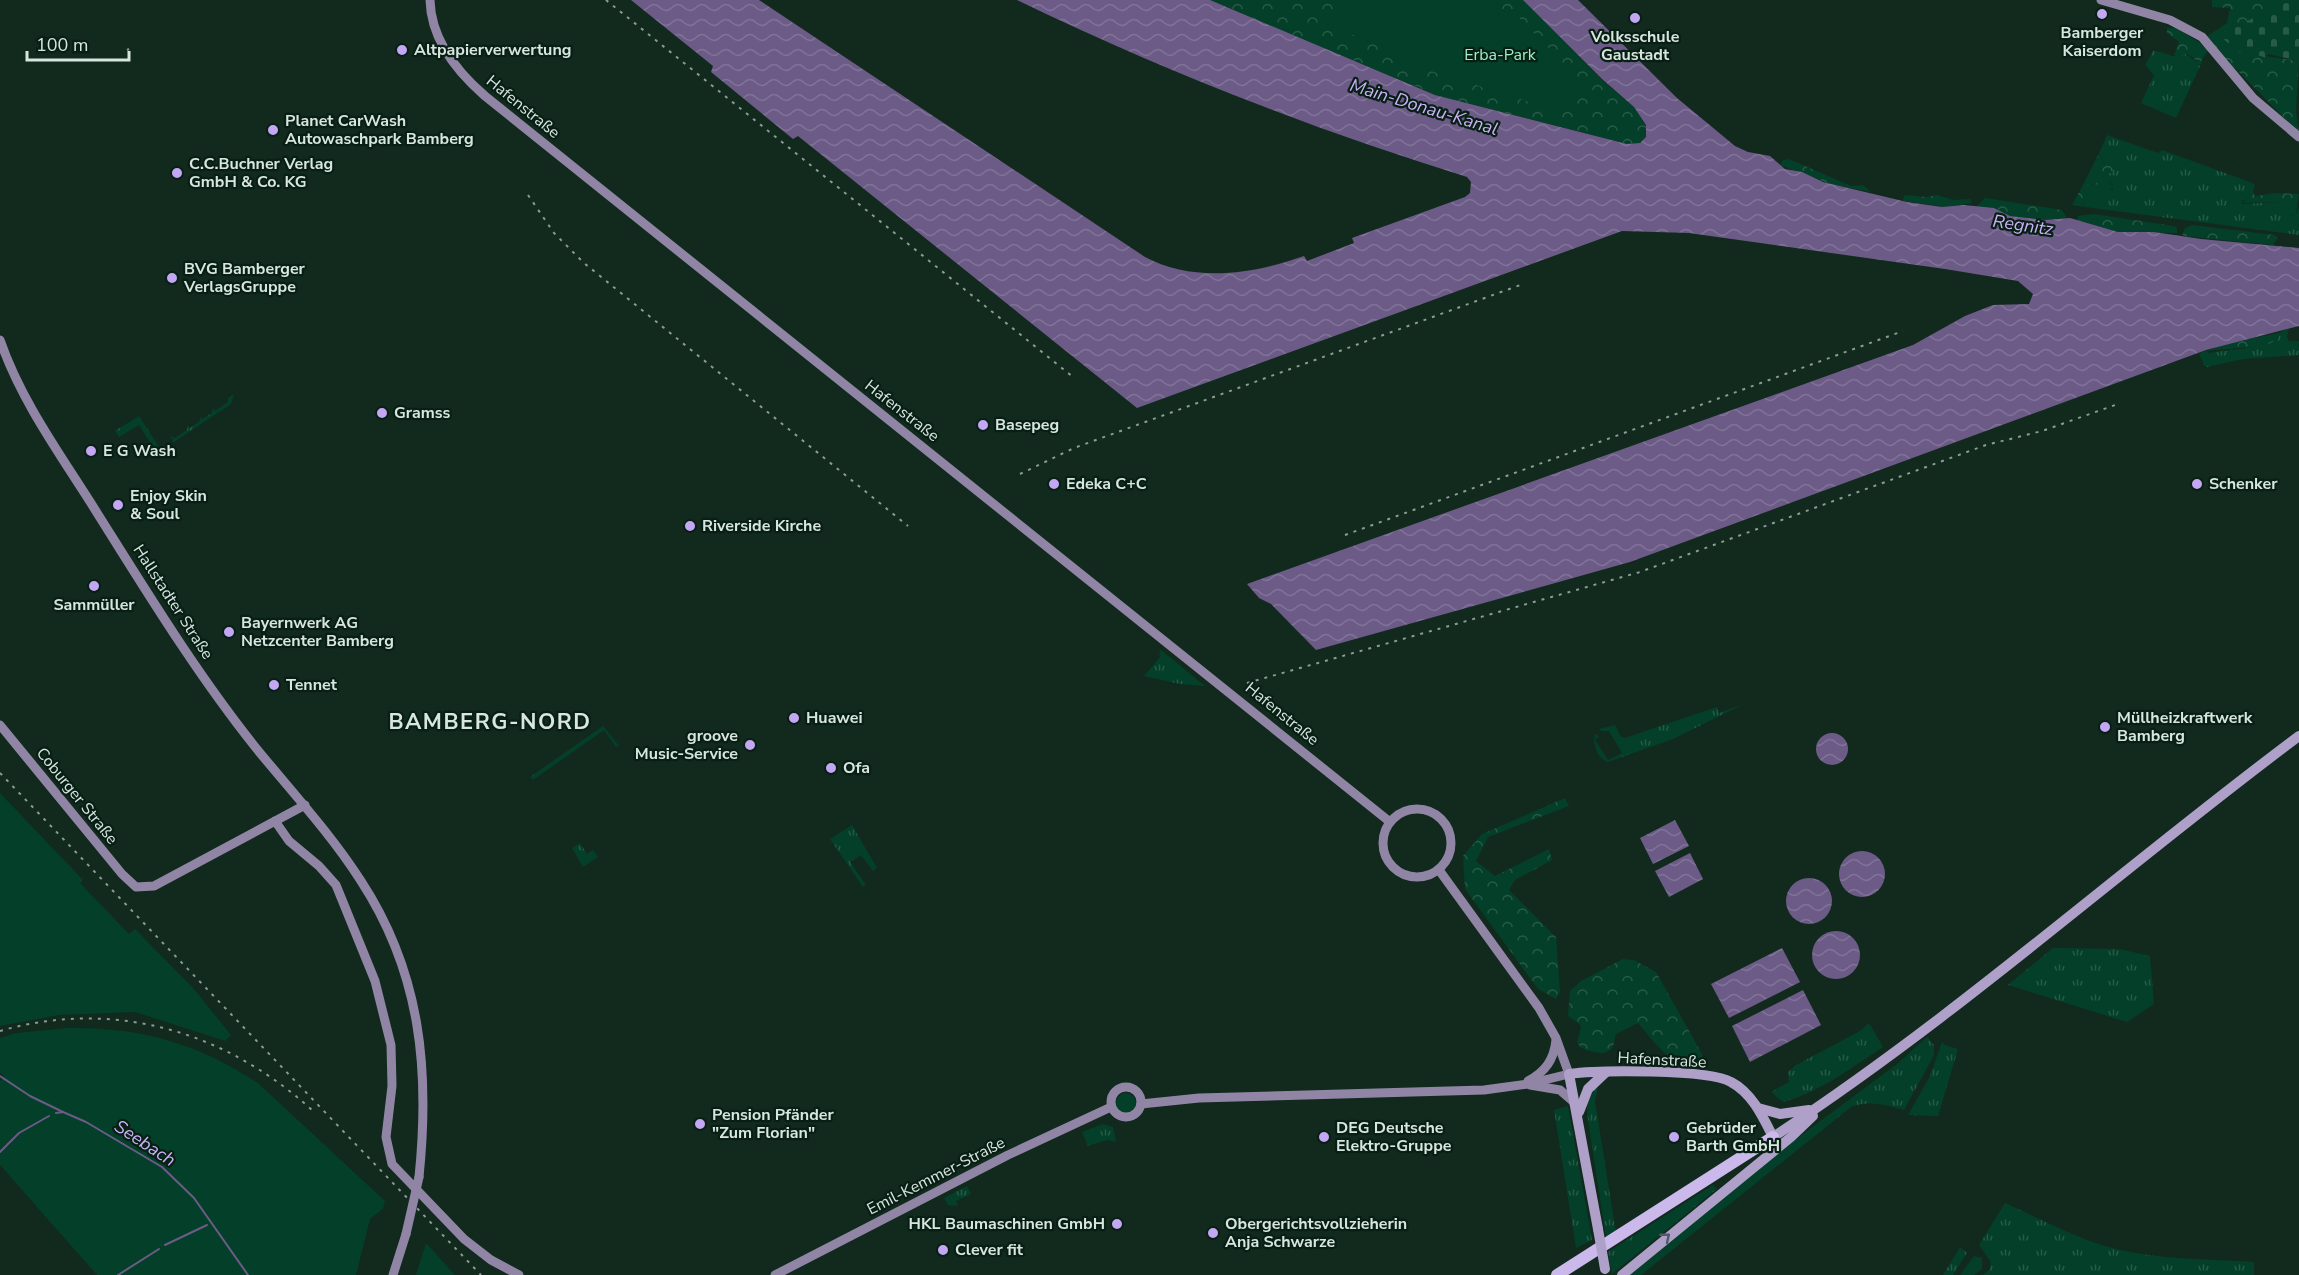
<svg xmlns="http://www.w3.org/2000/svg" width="2299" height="1275" font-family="'Nunito Sans',sans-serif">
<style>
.grass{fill:url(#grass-tufts)}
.forest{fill:url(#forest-crowns)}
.cemetery{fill:url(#cemetery-stones)}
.garden{fill:#033f29}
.water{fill:url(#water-waves)}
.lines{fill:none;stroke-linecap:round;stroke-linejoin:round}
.stream{stroke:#6c5b87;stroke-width:2}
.secondary{stroke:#9185a5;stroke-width:9}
.primary{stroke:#afa0ca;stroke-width:10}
.highway{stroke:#cbb9eb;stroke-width:12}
.rail{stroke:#8a9c93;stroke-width:2;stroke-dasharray:3 6;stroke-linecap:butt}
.secondary-bridge{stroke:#9185a5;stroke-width:9}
.primary-bridge{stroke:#afa0ca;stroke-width:10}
.oneway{stroke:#535966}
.poi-dot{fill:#c3a7f2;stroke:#081f15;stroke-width:2}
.labels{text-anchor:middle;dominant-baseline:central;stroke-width:4.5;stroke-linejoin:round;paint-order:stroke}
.poi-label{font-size:16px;font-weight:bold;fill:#d8e6de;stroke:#081f15;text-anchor:start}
.park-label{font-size:16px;fill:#9bf0c5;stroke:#081f15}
.street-label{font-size:16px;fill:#d8e6de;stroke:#081f15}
.water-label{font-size:18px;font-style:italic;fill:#ccb1f7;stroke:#081f15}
.district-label{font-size:22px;font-weight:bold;letter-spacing:1.5px;fill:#d8e6de;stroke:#081f15}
</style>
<defs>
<pattern id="grass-tufts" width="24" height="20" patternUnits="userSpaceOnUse" patternTransform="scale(1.5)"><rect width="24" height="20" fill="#033f29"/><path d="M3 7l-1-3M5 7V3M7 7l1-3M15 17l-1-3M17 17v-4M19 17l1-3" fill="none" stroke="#275b48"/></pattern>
<pattern id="forest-crowns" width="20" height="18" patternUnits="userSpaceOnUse" patternTransform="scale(1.5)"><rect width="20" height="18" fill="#033f29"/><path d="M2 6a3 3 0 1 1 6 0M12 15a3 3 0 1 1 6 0" fill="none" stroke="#275b48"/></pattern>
<pattern id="cemetery-stones" width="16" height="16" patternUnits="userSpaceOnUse" patternTransform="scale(1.5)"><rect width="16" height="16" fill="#033f29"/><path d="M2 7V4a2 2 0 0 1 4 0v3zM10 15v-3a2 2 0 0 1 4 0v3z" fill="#275b48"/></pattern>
<pattern id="water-waves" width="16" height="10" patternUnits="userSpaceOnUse" patternTransform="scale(1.5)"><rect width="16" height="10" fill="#6c5b87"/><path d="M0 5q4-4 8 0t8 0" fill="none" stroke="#807398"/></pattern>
</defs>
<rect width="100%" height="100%" fill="#12291e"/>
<g class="grass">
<path d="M2153,51c12,-1 21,11 31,2l13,9h5l-26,56 -35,-15 13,-28 -9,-10z"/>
<polygon points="2107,135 2158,153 2162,150 2250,182 2249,199 2241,201 2242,204 2281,202 2291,216 2296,215 2299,207 2299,235 2085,207 2083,200 2087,193 2113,190 2113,185 2109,181 2099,182 2093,185 2084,183 2088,175 2117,164 2110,162 2105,166 2099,153"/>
<path d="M2289,328l-2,9 2,4h10v14l-56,4 -36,8 -3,-2 -5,-11 7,-4 3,3c23,-4 47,-4 68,-13l2,-7z"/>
<polygon points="234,394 231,404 174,442 170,436 175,438 187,430 188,426 190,428 200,421 200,417 202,419 212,413 213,408 215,411 228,402 228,398"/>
<polygon points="139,416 161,450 153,447 139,425 119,437 115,431"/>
<polygon points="1161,650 1205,686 1180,684 1144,676 1161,656 1159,654"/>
<path d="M1744,704l-71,35 -65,23c-10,-3 -16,-18 -13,-28l4,2 -4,4 13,20 14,-7 -13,-22h-8l-2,-2 16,-4 6,12 4,1 92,-31 2,6z"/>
<polygon points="603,726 619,746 616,747 604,730 533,780 530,777"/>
<polygon points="852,825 877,868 873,871 861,855 850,862 866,885 863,887 830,839"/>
<polygon points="580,843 587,854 593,850 598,857 583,867 572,848"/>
<polygon points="2053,948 2119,949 2150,956 2154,1004 2127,1022 2008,985"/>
<path d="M1869,1023l14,24c-32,21 -63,45 -100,55l-12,-10 18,-10 -1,-10 8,-7 64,-34z"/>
<path d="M1927,1037l7,8v10l-30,55c-19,-5 -34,-10 -53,-3l-210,168h-11l146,-121 121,-90z"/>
<polygon points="1942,1042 1945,1045 1958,1049 1938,1116 1908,1115 1930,1076"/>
<polygon points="1596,1086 1598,1088 1595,1101 1616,1233 1606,1238 1587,1113 1587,1103"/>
<circle cx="1126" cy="1103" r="10"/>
<polygon points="1568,1106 1592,1240 1576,1248 1554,1110"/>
<polygon points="1103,1124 1113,1127 1116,1142 1107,1140 1088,1146 1082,1132"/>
<polygon points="1713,1185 1717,1189 1612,1274 1608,1252"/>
<polygon points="967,1186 971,1194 956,1201 958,1206 948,1205 944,1198"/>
<path d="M2005,1203c36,16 73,37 111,46 45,11 93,10 138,13v13h-271l7,-6 1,-7 -12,-17z"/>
<polygon points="1960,1247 1967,1253 1953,1275 1943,1275"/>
<polygon points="1974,1256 1982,1258 1982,1269 1974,1275 1960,1275"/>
</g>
<g class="forest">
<polygon points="1210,0 1523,0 1601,79 1634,107 1646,125 1646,137 1640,143 1627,144 1436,95"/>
<polygon points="2212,0 2291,0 2226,32 2258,55 2299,61 2296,111 2299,133 2235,68 2228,72 2208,50 2200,63 2186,53 2179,57 2174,55 2179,42 2167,33 2167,28 2176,28 2203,45 2206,37 2227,23 2230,8 2212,7"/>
<polygon points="2099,153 2105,166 2113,157 2119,159 2112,173 2088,175"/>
<polygon points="1789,159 1851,186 1863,185 1871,192 1830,184 1780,165 1783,160"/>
<polygon points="2102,180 2109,181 2114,188 2104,193 2087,193 2083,202 2085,207 2072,205 2084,183 2093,185"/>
<polygon points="2250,182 2255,185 2253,192 2255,196 2274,193 2299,194 2296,216 2289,215 2281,202 2240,203 2249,199"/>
<polygon points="1904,195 1926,197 1937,195 1953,200 1970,199 1972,203 1947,207 1903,201"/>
<polygon points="1985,198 2062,210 2067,218 2045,220 2010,216 1997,209 1976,207"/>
<polygon points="2094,214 2174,226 2177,228 2177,233 2118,232 2077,220 2078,216"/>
<polygon points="2193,225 2274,235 2277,238 2273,245 2182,236 2185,228"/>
<polygon points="2279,333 2277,340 2264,346 2206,351 2231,342"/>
<polygon points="1565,798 1569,806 1488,837 1476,861 1495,876 1549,849 1552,860 1515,880 1509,890 1556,937 1560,992 1556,999 1538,989 1465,889 1463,856 1482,834"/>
<path d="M1623,959l11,1 22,12 46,82v7c-27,15 -49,-22 -64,-38l-22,11c-2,4 -1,11 -4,14 -6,9 -25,3 -32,-1l-3,-5c6,-20 6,-15 -9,-26l2,-25 11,-10z"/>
</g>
<polygon class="cemetery" points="2291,0 2299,0 2299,61 2268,54 2266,58 2258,55 2245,56 2218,35"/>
<g class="garden">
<polygon points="1346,0 1494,0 1509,17 1514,13 1585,85 1565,113 1412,65 1405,56 1331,26"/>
<polygon points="0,793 83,880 80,883 129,934 135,929 193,988 231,1035 225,1041 135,1012 59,1015 0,1026"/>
<path d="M68,1028c73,-1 129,15 190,55l127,118 -2,8 -13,10 -14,56h-259l-97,-110v-84l4,-4 -4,-5v-34l16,-5z"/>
<polygon points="426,1243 455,1275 416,1275"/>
</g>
<g class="water">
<path d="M631,0h128l386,257c49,26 108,17 159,-1l3,5 47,-18 -2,-5 113,-41 5,-4 1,-11 -4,-5c-155,-48 -305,-107 -450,-177h193l225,95 192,49 13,-1 6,-6v-12l-12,-18 -32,-28 -79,-79h55l99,98 58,48 13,6 22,4 15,13 17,3 21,10 84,20 35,5 22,-2 30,3 16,8 35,4 25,-2 48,14h36l47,7 98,9v78l-93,24 -576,212 -314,88 -45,-46 -12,-6 -12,-14 666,-239 52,-29 28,-11 36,-1 4,-10 -15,-13 -73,-12 -256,-36 -67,-2 -485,177 -339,-272 -5,3 -82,-67 2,-6z"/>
<circle cx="1832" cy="749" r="16"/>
<polygon points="1675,820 1689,846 1653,864 1640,838"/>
<circle cx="1862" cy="874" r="23"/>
<polygon points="1690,853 1703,879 1669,897 1655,871"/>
<circle cx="1809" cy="901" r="23"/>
<circle cx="1836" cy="955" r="24"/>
<polygon points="1782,948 1800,982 1729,1018 1711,984"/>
<polygon points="1803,990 1821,1025 1750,1062 1732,1026"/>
</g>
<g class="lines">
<g class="stream">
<polyline points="0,1076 30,1096 63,1112"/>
<polyline points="56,1113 63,1112 86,1122 162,1167 194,1198 248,1275"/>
<polyline points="0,1152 19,1133 49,1116"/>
<polyline points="165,1245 207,1225"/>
<polyline points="118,1275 159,1249"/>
</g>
<g class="secondary">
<path d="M430,0c1,40 26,71 55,96l905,726"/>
<polyline points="2101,0 2170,20 2202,37 2253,98 2299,137"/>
<path d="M0,340c21,61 60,114 94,168 51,81 102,165 162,240 36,44 74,85 105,133 60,92 69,189 58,296"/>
<polyline points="0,725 122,874 136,887 154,886 305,805"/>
<circle cx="1417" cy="843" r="34"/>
<polyline points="275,821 289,841 319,866 336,885 375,981 391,1045 392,1086 386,1137 392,1164 464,1239 491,1260 519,1275"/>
<path d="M1528,1081c17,-9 26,-21 28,-41"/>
<polyline points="1530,1085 1560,1090 1575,1103"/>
<circle cx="1126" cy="1102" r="15"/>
<polyline points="1141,1104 1199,1098 1484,1090 1528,1084 1569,1074 1556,1038 1539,1008 1439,870"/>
<polyline points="393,1275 406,1234"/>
<polyline points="775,1275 1008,1155 1111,1107"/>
</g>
<g class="primary">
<polyline points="1758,1108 1780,1114 1809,1110"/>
<polyline points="1579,1112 1588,1089 1606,1072"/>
<path d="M1598,1229l-29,-155c29,-4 139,-5 162,8 21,11 32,35 42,55 185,-121 349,-269 526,-401"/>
<polyline points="1622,1275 1791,1137 1813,1116"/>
</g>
<polyline class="highway" points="1557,1275 1773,1137"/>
<g class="rail">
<polyline points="606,0 1073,377"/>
<polyline points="127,50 129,49"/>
<polyline points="528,195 554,233 584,263 908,526"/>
<polyline points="1020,474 1074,448 1523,284"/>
<polyline points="1345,535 1903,331"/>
<polyline points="1247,683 1640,572 1986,445 2042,431 2118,404"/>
<polyline points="0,773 481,1275"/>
<path d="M0,1031c115,-33 227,1 313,80"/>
</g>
<polyline class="secondary-bridge" points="406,1234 419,1177"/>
<polyline class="primary-bridge" points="1598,1229 1605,1269"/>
</g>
<defs><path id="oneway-chevron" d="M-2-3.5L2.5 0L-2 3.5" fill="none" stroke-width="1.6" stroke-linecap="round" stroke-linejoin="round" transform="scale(1.5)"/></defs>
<use class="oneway" href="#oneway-chevron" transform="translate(1666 1237) rotate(-39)"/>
<g class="poi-dot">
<circle cx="2102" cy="14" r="6"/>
<circle cx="1635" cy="18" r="6"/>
<circle cx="402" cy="50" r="6"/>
<circle cx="273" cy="130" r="6"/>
<circle cx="177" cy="173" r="6"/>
<circle cx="172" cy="278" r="6"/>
<circle cx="382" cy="413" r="6"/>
<circle cx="983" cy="425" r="6"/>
<circle cx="91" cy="451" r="6"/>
<circle cx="1054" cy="484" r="6"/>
<circle cx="2197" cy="484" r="6"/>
<circle cx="118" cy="505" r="6"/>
<circle cx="690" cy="526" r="6"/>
<circle cx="94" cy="586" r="6"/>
<circle cx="229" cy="632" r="6"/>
<circle cx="274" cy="685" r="6"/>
<circle cx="794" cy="718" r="6"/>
<circle cx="2105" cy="727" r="6"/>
<circle cx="750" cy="745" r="6"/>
<circle cx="831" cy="768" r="6"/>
<circle cx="700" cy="1124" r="6"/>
<circle cx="1324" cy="1137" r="6"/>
<circle cx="1674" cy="1137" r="6"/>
<circle cx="1117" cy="1224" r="6"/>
<circle cx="1213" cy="1233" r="6"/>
<circle cx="943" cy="1250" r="6"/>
</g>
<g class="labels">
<g class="poi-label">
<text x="2102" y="33" text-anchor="middle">Bamberger<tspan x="2102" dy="18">Kaiserdom</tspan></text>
<text x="1635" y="37" text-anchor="middle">Volksschule<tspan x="1635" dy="18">Gaustadt</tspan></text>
<text x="414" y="50">Altpapierverwertung</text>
<text x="285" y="121">Planet CarWash<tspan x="285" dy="18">Autowaschpark Bamberg</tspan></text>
<text x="189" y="164">C.C.Buchner Verlag<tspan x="189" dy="18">GmbH &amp; Co. KG</tspan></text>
<text x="184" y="269">BVG Bamberger<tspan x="184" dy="18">VerlagsGruppe</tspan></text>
<text x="394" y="413">Gramss</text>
<text x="995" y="425">Basepeg</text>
<text x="103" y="451">E G Wash</text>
<text x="1066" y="484">Edeka C+C</text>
<text x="2209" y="484">Schenker</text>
<text x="130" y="496">Enjoy Skin<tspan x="130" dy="18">&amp; Soul</tspan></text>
<text x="702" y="526">Riverside Kirche</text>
<text x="94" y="605" text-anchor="middle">Sammüller</text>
<text x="241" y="623">Bayernwerk AG<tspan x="241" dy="18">Netzcenter Bamberg</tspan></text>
<text x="286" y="685">Tennet</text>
<text x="806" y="718">Huawei</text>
<text x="2117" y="718">Müllheizkraftwerk<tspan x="2117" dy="18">Bamberg</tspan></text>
<text x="738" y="736" text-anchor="end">groove<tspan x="738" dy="18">Music-Service</tspan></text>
<text x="843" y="768">Ofa</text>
<text x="712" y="1115">Pension Pfänder<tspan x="712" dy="18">"Zum Florian"</tspan></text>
<text x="1336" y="1128">DEG Deutsche<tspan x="1336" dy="18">Elektro-Gruppe</tspan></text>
<text x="1686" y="1128">Gebrüder<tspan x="1686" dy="18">Barth GmbH</tspan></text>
<text x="1105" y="1224" text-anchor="end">HKL Baumaschinen GmbH</text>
<text x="1225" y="1224">Obergerichtsvollzieherin<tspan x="1225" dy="18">Anja Schwarze</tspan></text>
<text x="955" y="1250">Clever fit</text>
</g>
<g class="park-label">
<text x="1500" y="55">Erba-Park</text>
</g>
<g class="street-label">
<text transform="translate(523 107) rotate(39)">Hafenstraße</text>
<text transform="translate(902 411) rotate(38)">Hafenstraße</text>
<text transform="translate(173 602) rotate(57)">Hallstadter Straße</text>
<text transform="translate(1282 714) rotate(39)">Hafenstraße</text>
<text transform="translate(77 796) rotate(51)">Coburger Straße</text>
<text transform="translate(1662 1060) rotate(3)">Hafenstraße</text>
<text transform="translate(936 1176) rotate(-27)">Emil-Kemmer-Straße</text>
</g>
<g class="water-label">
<text transform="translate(1424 107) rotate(17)">Main-Donau-Kanal</text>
<text transform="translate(2023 225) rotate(8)">Regnitz</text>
<text transform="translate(145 1143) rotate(33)">Seebach</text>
</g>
<g class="district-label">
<text x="490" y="722">BAMBERG-NORD</text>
</g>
</g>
<path d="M27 51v9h102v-9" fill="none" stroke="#d8e6de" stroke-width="3"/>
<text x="36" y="51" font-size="18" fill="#d8e6de" stroke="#081f15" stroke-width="4.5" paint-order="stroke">100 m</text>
</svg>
